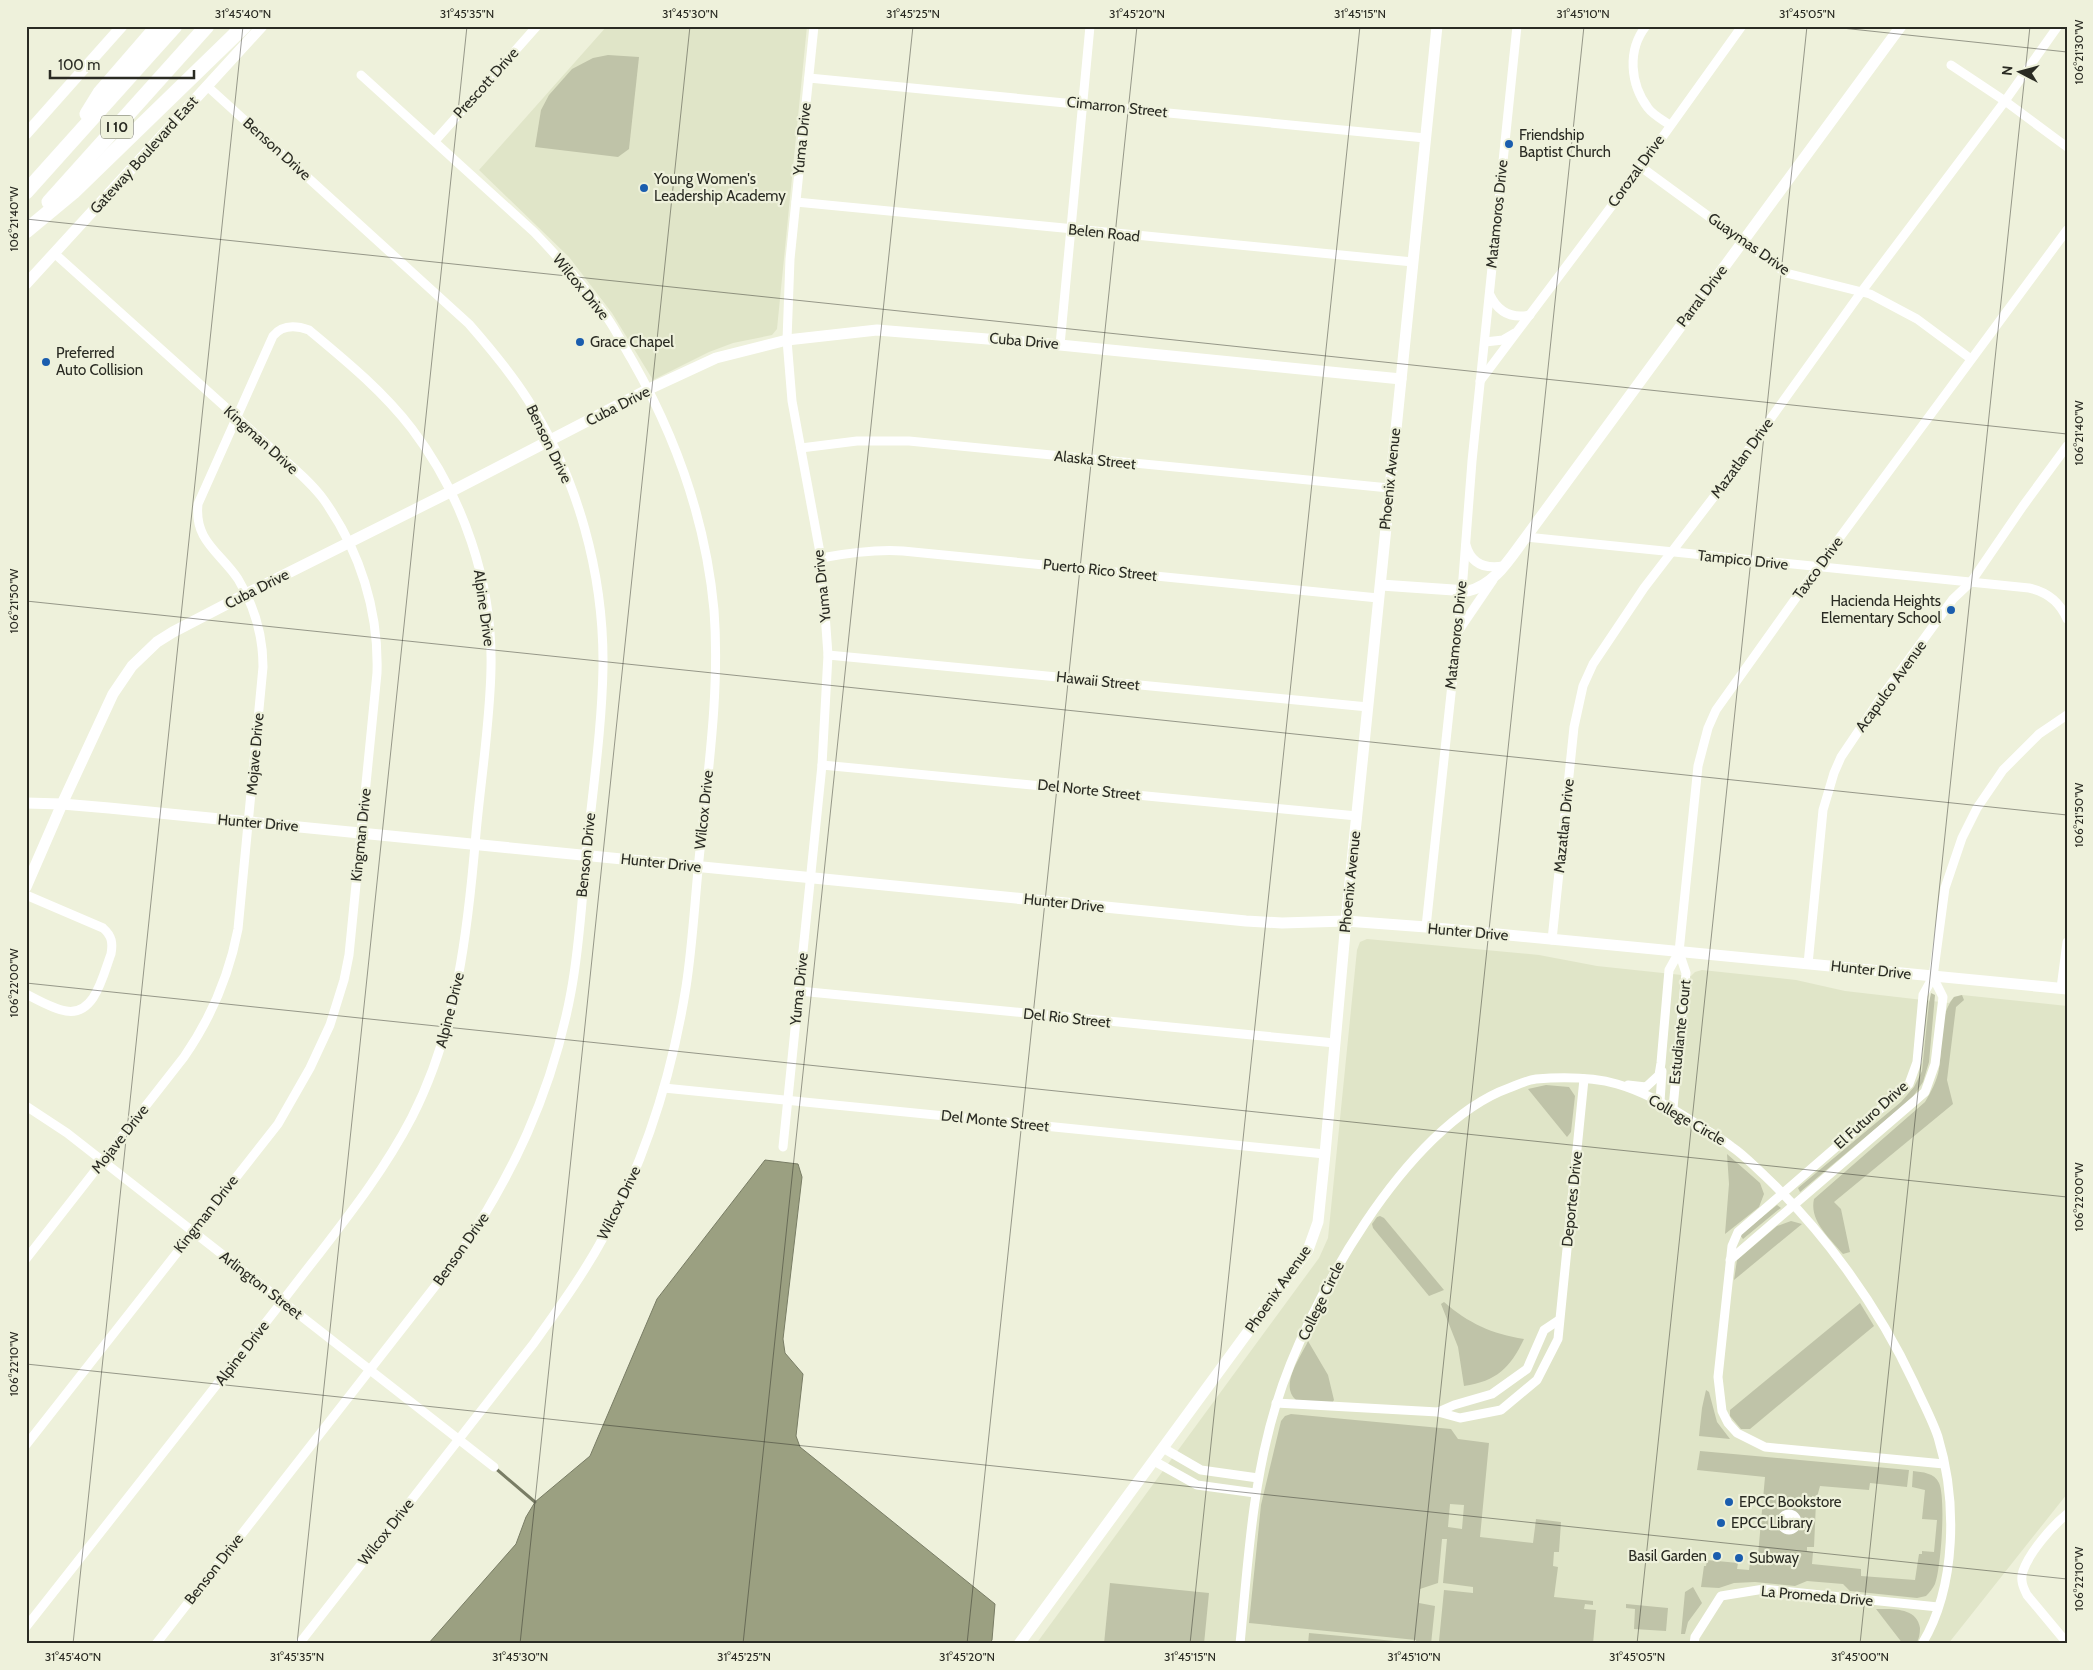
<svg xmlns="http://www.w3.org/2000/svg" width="2093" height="1670" font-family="Cabin,sans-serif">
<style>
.built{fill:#e0e5c8}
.green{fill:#bfc3a8;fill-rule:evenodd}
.water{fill:#9ba081;stroke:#797d65}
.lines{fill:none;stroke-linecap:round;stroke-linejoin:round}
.stream{stroke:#797d65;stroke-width:3}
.street{stroke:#fff;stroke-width:9}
.secondary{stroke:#fff;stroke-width:11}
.highway{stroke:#fff;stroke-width:15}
.ticks{fill:none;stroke:#2a2b23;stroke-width:1;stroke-opacity:0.45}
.poi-dot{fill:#1a5dae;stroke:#eef1db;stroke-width:2}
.labels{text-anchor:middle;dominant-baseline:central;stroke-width:4.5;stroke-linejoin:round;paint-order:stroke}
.shield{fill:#eef1db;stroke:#65665a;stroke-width:1}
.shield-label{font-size:14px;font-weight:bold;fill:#2a2b23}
.street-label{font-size:15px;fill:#2a2b23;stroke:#eef1db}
.poi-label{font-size:15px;fill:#2a2b23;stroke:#eef1db;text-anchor:start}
.neatline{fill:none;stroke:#2a2b23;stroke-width:2}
.ticks-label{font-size:12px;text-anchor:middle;fill:#2a2b23}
</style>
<rect width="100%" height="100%" fill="#eef1db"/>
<g class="built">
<polygon points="607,26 807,26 777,329 772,335 733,343 709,352 653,380 612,313 569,257 479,170"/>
<polygon points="1367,939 1539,955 1597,966 1691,976 1695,972 1702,970 1796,980 1845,991 1949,1003 1954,997 1962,995 2067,1006 2067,1494 1948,1644 1036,1644 1319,1258 1328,1238 1357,950 1360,942"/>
</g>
<g class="green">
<polygon points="608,55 639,57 629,149 618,157 535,147 541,110 549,95 572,69 593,58"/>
<polygon points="1931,993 1935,995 1929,1062 1923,1082 1912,1098 1800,1192 1798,1188 1901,1102 1914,1087 1922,1071 1923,1061 1929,1003"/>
<path d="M1962,995l2,5 -8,7 -9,73 6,24 -119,98 7,7 9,43 -7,2c-13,-16 -34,-33 -29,-55l111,-97c6,-10 12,-21 14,-33 4,-23 -1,-53 15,-72z"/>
<polygon points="1546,1085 1569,1087 1575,1096 1571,1132 1567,1137 1528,1089"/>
<polygon points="1727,1154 1760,1183 1764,1194 1759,1207 1725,1234 1729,1184"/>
<polygon points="1777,1205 1781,1208 1778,1210 1743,1239 1740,1235"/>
<polygon points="1380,1216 1384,1218 1444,1290 1429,1296 1373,1228 1372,1224 1377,1217"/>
<polygon points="1791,1221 1802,1224 1734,1280 1737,1260 1777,1226"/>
<path d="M1444,1302c24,21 48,32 80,37 -14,29 -27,42 -60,47l-6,-39 -17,-43z"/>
<polygon points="1860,1303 1874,1326 1750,1429 1741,1429 1730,1416 1730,1410"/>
<path d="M1308,1341l20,34 6,25 -2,3 -36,-3c-17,-15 5,-43 12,-59z"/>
<polygon points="1706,1390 1709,1392 1717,1422 1730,1439 1699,1436 1702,1408"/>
<path d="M1291,1414l160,15 7,10 31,4 -9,94 53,6 3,-24 25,3 -2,30h-5l-1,14 5,1 -4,30 39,4v4l-8,-1 -1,5 12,1 -3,34h-125l-29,-3 5,-51 29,3v-6l-30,-4 4,-44h-5l-4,44 -18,6 -1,14 16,3 -4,38h-123l1,-11 107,10v-3l-167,-17 12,-118 20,-84 4,-5zM1450,1504l14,1 -2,24 -14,-2z"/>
<path d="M1700,1451l209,19 -2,17 -37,-4 -1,7 -49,-4 -3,11 -5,-1 -1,5 5,1 -2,45h-7v4l6,1 -1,12 49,5v7l54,4 4,-26h3v-3l12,1 3,-32 -15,-1 3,-29 -13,-3 1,-16c9,1 22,2 26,12 7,15 2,85 -4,101 -2,4 -6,9 -9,12l-9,2 -67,-7 -7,-7 -36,-3 -12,5 -40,-4 -21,1 -15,5 -18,-1 3,-21h2l1,-6 31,3 -1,6 12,1 2,-15h7l7,-78 -68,-7z"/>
<polygon points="1110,1583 1209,1593 1204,1644 1104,1644"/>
<polygon points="1693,1587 1702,1603 1688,1622 1685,1634 1681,1634 1685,1592"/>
<polygon points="1626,1604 1668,1608 1666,1631 1634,1629 1635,1609 1626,1608"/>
<path d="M1876,1609c16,0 41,-2 44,19 0,6 -1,11 -4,16h-13z"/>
</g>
<polygon class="water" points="765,1160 798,1164 802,1177 783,1339 785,1353 803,1374 796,1436 800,1447 995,1604 992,1640 989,1644 428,1644 516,1544 526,1517 535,1502 590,1456 657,1299"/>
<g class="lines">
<polyline class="stream" points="494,1467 535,1502"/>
<g class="street">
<path d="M1646,26c-19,24 -16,58 2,82 5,7 15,12 22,17"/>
<polyline points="1951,65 2005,101 2067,147"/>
<polyline points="809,78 1425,138"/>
<polyline points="435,141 537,26"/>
<polyline points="1641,167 1786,273 1870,294 1917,319 1971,359"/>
<polyline points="796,202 1413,262"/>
<path d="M1490,295c8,17 21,24 40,20"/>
<polyline points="1485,342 1503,340 1515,333"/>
<polyline points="1060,345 1090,26"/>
<polyline points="1480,381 1641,167 1742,26"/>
<polyline points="801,448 857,441 909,441 1389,488"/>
<path d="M1526,537l503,51c18,4 31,14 38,31"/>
<path d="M1466,545c5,19 19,24 37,21"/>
<path d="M821,558c27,-5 54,-9 82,-7l475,47"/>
<polyline points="1457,633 1493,580"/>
<polyline points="828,655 1368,707"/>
<polyline points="822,765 1357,816"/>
<path d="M26,895l77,33c9,8 10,15 8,26 -8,21 -16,62 -45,57 -13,-2 -28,-11 -40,-17"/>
<polyline points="1426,927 1462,591 1472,461 1517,26"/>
<polyline points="1552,940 1574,727 1583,686 1593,664 1644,588 1723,485 1862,291 2005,101 2058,26"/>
<polyline points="1808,964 1823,810 1834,773 1841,757 1880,699 1953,599 1971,582 2023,506 2067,446"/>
<polyline points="2061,988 2067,942"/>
<polyline points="799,991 1335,1043"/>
<polyline points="1628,1085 1646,1087 1659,1075 1661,1063 1669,970 1679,952 1698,766 1708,728 1716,710 1818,567 2067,230"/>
<polyline points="664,1088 1325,1154"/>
<polyline points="1660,1102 1662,1071"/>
<polyline points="26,1106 67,1133 494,1467"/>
<polyline points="1673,1108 1686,973 1679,952"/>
<polyline points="783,1147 822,765 828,655 821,558 792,401 787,340 790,259 814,26"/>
<path d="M26,1259l158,-202c27,-39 45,-81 54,-128l25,-262c0,-32 -8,-60 -25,-88 -18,-27 -44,-38 -40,-75l75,-168c9,-11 22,-11 36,-6 36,30 74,61 103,99 51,67 81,154 79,239 -1,55 -10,110 -15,165 -8,97 -19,196 -64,284 -26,50 -59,93 -93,137 -20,25 -40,52 -60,77 -78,99 -155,198 -233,296"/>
<polyline points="1730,1260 1925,1092 1935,1064 1943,997 1933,977"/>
<polyline points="1276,1403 1438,1412 1460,1418 1501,1410 1537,1380 1558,1339 1584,1079"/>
<polyline points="1438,1412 1454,1405 1492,1394 1527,1369 1544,1330 1559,1320"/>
<path d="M26,1445l252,-321 32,-56 20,-43 14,-45 5,-25 28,-282c2,-62 -17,-122 -53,-173 -14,-19 -34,-35 -52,-51l-218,-196"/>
<polyline points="1163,1448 1201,1470 1258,1478"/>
<polyline points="1154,1461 1197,1485 1255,1493"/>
<polyline points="1944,1464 1765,1447 1737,1433 1728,1423 1722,1411 1718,1377 1732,1246 1738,1232 1909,1084 1917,1062 1923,995 1933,977 1945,888 1962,838 1977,808 2003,770 2039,734 2067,715"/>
<path d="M2067,1514c-15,12 -38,39 -44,57 -3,9 0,16 4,24l40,48"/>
<circle cx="1789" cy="1522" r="8"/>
<path d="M156,1644l298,-382c58,-85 98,-168 117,-270 9,-47 11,-97 16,-145 6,-59 15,-120 16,-180 1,-93 -25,-188 -75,-267 -17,-27 -38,-52 -59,-76l-262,-238"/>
<path d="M299,1644l235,-301c24,-34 49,-68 69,-105 42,-78 69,-163 83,-251 7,-45 9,-91 14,-137 8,-79 20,-160 14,-240 -8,-88 -38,-173 -82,-250 -8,-13 -15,-28 -24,-41 -22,-31 -48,-60 -74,-87l-173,-157"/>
<path d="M1240,1644c8,-81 12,-161 36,-239 30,-100 130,-280 233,-317 8,-3 18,-8 27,-9 26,-2 56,-2 81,5 28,8 54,23 78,39 13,8 26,15 37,24 12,8 22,19 33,29 60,57 114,132 149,207 8,18 18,36 24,54 19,63 19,149 -16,207"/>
<polyline points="1694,1644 1695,1637 1721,1596 1764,1589 1938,1607"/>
</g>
<g class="secondary">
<polyline points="26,134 122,26"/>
<polyline points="26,284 262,26"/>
<path d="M1381,585l87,6c27,-6 42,-33 58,-54l375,-511"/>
<polyline points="26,803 62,804 109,808 1246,921 1282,923 1346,921 1426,927 2067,989"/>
<polyline points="26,887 62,804 113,694 132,666 157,642 173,632 246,594 450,492 649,389 716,358 787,340 877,330 1060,345 1401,379"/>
<polyline points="1019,1644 1308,1250 1318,1222 1325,1154 1346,921 1437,26"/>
</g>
<g class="highway">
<polyline points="87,114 100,93 158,26"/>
<polyline points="26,192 175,26"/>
<polyline points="49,202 207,26"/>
<polyline points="26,231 73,192 244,26"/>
</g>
</g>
<path class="ticks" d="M1823,26l244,26M26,219l2041,215M26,601l2041,214M26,983l2041,214M26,1364l2041,215M73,1644l170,-1618M297,1644l170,-1618M520,1644l170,-1618M743,1644l170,-1618M967,1644l170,-1618M1190,1644l170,-1618M1414,1644l170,-1618M1637,1644l170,-1618M1860,1644l170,-1618"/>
<g class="poi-dot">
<circle cx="1509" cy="144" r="5"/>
<circle cx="644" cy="188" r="5"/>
<circle cx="580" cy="342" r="5"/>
<circle cx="46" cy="362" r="5"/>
<circle cx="1951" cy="610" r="5"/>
<circle cx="1729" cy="1502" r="5"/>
<circle cx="1721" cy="1523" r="5"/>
<circle cx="1717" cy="1556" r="5"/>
<circle cx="1739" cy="1558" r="5"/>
</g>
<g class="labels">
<rect class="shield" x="101" y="115.5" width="32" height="23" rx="4"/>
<g class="shield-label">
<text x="117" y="127">I 10</text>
</g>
<g class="street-label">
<text transform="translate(486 83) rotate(-48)">Prescott Drive</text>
<text transform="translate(1117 107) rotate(6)">Cimarron Street</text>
<text transform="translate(802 139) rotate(-84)">Yuma Drive</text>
<text transform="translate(277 149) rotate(42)">Benson Drive</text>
<text transform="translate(144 155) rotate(-48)">Gateway Boulevard East</text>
<text transform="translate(1636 171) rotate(-54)">Corozal Drive</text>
<text transform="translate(1497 214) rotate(-84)">Matamoros Drive</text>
<text transform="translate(1104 233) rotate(6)">Belen Road</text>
<text transform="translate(1749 244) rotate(35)">Guaymas Drive</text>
<text transform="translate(581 287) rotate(51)">Wilcox Drive</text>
<text transform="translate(1702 296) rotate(-53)">Parral Drive</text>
<text transform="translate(1024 341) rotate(5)">Cuba Drive</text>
<text transform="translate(618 406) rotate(-27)">Cuba Drive</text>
<text transform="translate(261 440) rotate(42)">Kingman Drive</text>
<text transform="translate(549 444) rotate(64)">Benson Drive</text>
<text transform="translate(1742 458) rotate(-54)">Mazatlan Drive</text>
<text transform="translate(1095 460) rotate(6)">Alaska Street</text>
<text transform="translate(1390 479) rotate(-84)">Phoenix Avenue</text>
<text transform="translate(1743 560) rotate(6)">Tampico Drive</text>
<text transform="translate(1818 568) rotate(-54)">Taxco Drive</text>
<text transform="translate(1100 570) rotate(6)">Puerto Rico Street</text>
<text transform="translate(822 586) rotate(-96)">Yuma Drive</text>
<text transform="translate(257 589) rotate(-27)">Cuba Drive</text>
<text transform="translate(484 608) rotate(82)">Alpine Drive</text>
<text transform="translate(1456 635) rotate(-84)">Matamoros Drive</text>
<text transform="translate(1098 681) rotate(6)">Hawaii Street</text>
<text transform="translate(1891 686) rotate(-54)">Acapulco Avenue</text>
<text transform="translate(255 754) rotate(-85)">Mojave Drive</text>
<text transform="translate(1089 790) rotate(6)">Del Norte Street</text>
<text transform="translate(704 810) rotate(-84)">Wilcox Drive</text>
<text transform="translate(258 823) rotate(5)">Hunter Drive</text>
<text transform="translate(1564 826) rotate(-84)">Mazatlan Drive</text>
<text transform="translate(361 835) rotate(-84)">Kingman Drive</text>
<text transform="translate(586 855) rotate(-84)">Benson Drive</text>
<text transform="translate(661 863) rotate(6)">Hunter Drive</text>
<text transform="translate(1350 882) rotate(-84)">Phoenix Avenue</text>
<text transform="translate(1064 903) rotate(6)">Hunter Drive</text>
<text transform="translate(1468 932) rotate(5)">Hunter Drive</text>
<text transform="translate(1871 970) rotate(6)">Hunter Drive</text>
<text transform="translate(799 989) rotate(-84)">Yuma Drive</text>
<text transform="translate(450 1010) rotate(-76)">Alpine Drive</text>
<text transform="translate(1067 1018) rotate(6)">Del Rio Street</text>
<text transform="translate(1680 1032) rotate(-84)">Estudiante Court</text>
<text transform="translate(1871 1115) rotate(-42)">El Futuro Drive</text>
<text transform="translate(1687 1120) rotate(30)">College Circle</text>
<text transform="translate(995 1121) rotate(6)">Del Monte Street</text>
<text transform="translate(120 1139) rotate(-52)">Mojave Drive</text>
<text transform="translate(1572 1199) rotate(-84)">Deportes Drive</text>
<text transform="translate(619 1203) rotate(-64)">Wilcox Drive</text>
<text transform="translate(206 1214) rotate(-52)">Kingman Drive</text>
<text transform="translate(461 1249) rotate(-55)">Benson Drive</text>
<text transform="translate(261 1285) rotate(38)">Arlington Street</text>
<text transform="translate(1278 1289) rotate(-55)">Phoenix Avenue</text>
<text transform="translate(1321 1301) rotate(-64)">College Circle</text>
<text transform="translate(242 1353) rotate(-52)">Alpine Drive</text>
<text transform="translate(386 1532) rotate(-52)">Wilcox Drive</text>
<text transform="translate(214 1569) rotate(-52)">Benson Drive</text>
<text transform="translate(1817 1596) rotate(5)">La Promeda Drive</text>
</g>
<g class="poi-label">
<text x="1519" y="135">Friendship<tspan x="1519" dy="17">Baptist Church</tspan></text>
<text x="654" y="179">Young Women's<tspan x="654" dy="17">Leadership Academy</tspan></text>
<text x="590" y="342">Grace Chapel</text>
<text x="56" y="353">Preferred<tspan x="56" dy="17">Auto Collision</tspan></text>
<text x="1941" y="601" text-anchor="end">Hacienda Heights<tspan x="1941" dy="17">Elementary School</tspan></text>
<text x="1739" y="1502">EPCC Bookstore</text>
<text x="1731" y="1523">EPCC Library</text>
<text x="1707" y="1556" text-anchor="end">Basil Garden</text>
<text x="1749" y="1558">Subway</text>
</g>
</g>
<rect width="2093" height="1670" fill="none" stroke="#eef1db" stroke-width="55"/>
<g transform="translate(2020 72) rotate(276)" stroke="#eef1db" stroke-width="4" paint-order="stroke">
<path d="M0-4L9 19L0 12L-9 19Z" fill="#2a2b23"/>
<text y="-8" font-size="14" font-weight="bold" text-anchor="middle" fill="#2a2b23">N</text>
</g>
<path d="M50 70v8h144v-8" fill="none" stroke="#2a2b23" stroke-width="2.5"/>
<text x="58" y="70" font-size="15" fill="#2a2b23" stroke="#eef1db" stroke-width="4" paint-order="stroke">100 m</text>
<rect x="28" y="28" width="2038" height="1614" class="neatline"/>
<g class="ticks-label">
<text x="243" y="18">31°45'40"N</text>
<text x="467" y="18">31°45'35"N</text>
<text x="690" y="18">31°45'30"N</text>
<text x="913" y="18">31°45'25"N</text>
<text x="1137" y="18">31°45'20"N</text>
<text x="1360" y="18">31°45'15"N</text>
<text x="1583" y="18">31°45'10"N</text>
<text x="1807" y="18">31°45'05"N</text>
<text transform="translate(2079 52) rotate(-90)" y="4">106°21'30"W</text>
<text transform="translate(14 219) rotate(-90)" y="4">106°21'40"W</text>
<text transform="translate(2079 433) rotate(-90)" y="4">106°21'40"W</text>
<text transform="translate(14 601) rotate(-90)" y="4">106°21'50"W</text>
<text transform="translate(2079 815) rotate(-90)" y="4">106°21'50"W</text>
<text transform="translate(14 983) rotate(-90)" y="4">106°22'00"W</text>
<text transform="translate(2079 1197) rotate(-90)" y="4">106°22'00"W</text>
<text transform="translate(14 1364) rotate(-90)" y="4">106°22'10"W</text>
<text transform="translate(2079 1579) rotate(-90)" y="4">106°22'10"W</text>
<text x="73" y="1661">31°45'40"N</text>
<text x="297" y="1661">31°45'35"N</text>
<text x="520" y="1661">31°45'30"N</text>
<text x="744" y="1661">31°45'25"N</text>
<text x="967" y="1661">31°45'20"N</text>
<text x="1190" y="1661">31°45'15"N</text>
<text x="1414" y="1661">31°45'10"N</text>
<text x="1637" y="1661">31°45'05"N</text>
<text x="1860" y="1661">31°45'00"N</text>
</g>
</svg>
